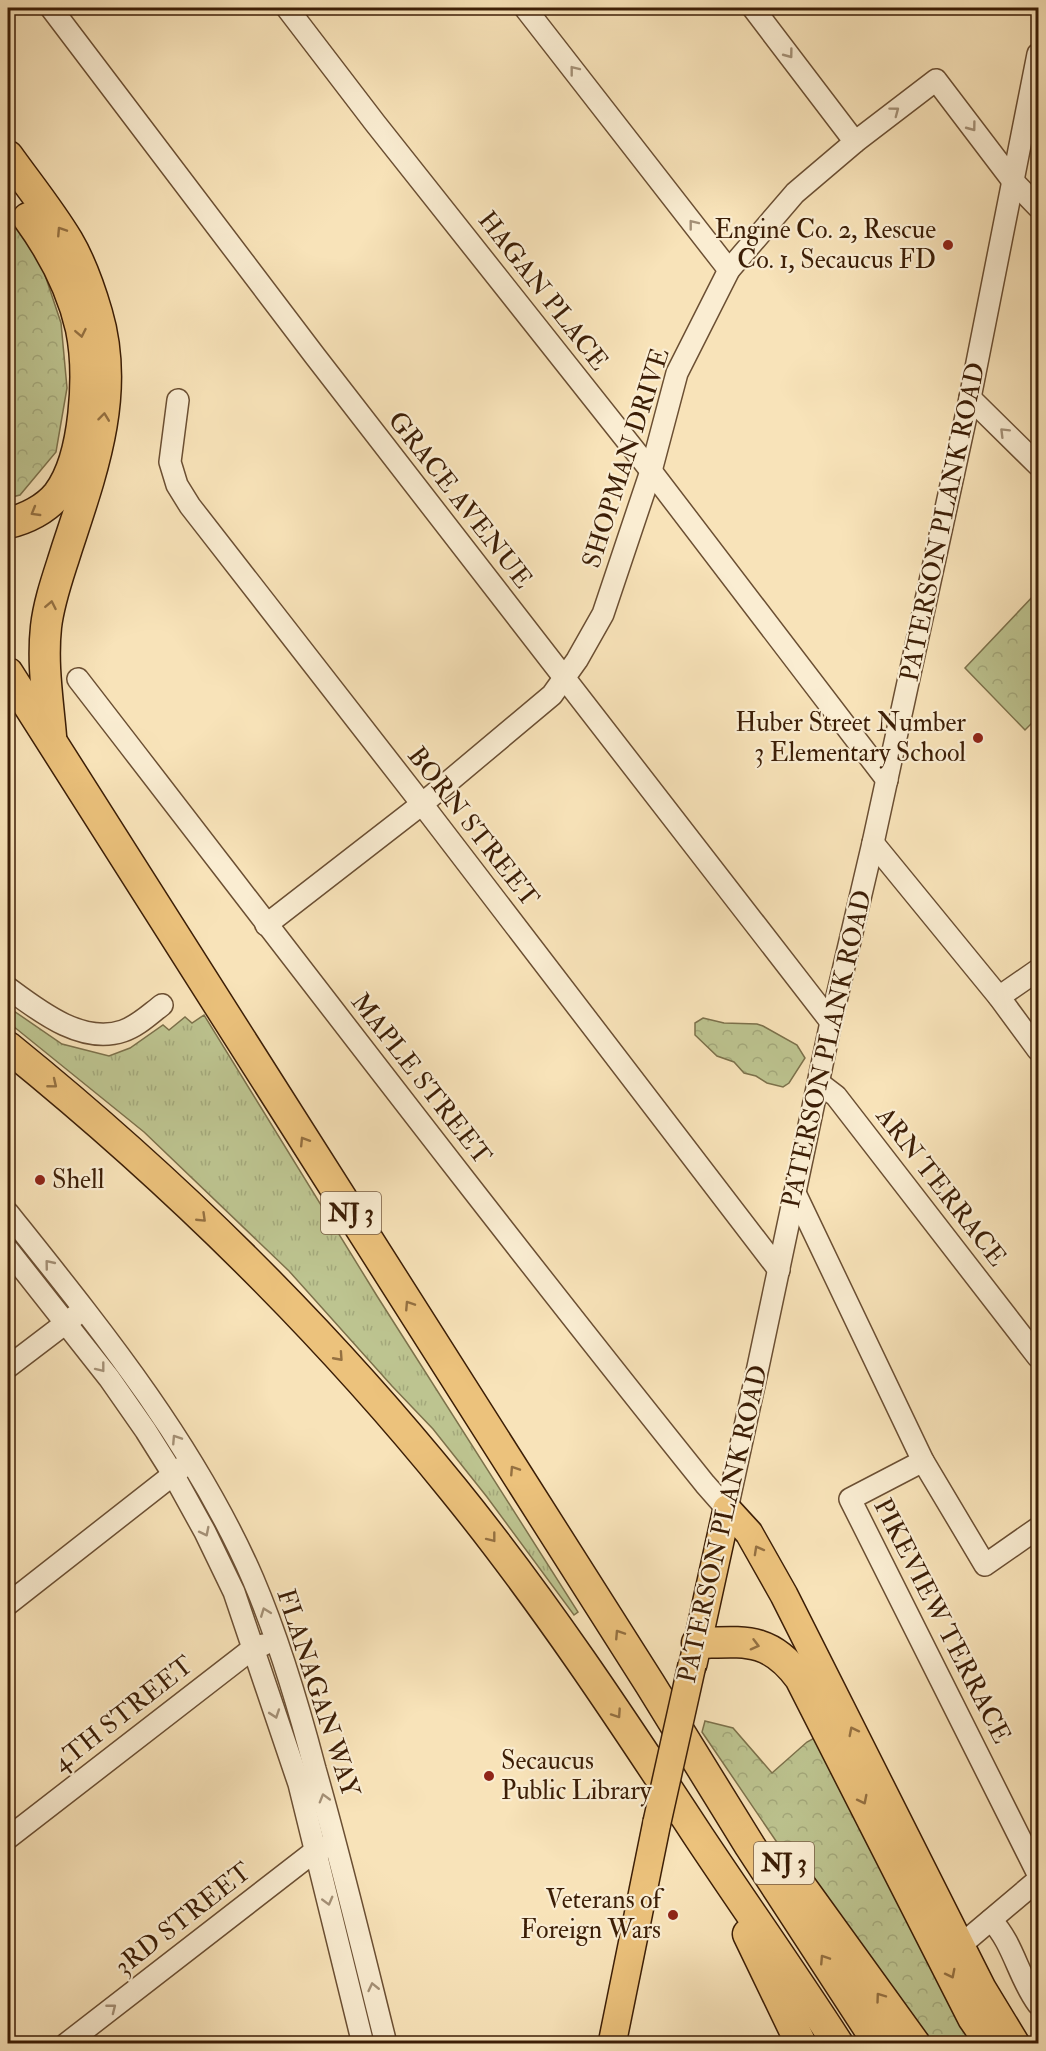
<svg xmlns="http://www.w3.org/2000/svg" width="1046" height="2051" font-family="'IM FELL Double Pica',serif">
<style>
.grass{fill:url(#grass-tufts);stroke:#7c714b;stroke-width:1.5}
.forest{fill:url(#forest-crowns);stroke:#7c714b;stroke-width:1.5}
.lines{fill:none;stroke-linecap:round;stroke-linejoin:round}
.minor-casing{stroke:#6b4f33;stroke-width:24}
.major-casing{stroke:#3c1e06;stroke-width:30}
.highway-casing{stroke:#3c1e06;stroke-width:33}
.minor{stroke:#faedd2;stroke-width:21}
.major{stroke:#ecc27c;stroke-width:27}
.highway{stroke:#ecc27c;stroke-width:30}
.major-bridge-casing{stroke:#3c1e06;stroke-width:30;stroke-linecap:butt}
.major-bridge{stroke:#ecc27c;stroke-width:27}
.oneway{stroke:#a49076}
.oneway2{stroke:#947041}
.poi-dot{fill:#8f2418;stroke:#faedd2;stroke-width:2}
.labels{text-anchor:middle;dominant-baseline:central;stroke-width:4.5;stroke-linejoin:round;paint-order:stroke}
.shield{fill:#faedd2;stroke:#755c43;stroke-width:1.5}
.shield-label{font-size:24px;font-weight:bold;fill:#3c1e06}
.poi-label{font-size:26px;fill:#3c1e06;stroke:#faedd2;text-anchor:end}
.street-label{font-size:26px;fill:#3c1e06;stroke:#faedd2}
</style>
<defs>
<pattern id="grass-tufts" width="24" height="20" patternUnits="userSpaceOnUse" patternTransform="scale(1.5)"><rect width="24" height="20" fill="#bdc490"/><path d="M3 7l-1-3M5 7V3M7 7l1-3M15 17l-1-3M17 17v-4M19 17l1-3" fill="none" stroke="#a3a87b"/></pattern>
<pattern id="forest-crowns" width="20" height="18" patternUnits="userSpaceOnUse" patternTransform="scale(1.5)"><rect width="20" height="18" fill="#bdc490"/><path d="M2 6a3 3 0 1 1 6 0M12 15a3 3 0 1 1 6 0" fill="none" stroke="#a3a87b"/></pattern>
</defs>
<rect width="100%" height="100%" fill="#f8e3b9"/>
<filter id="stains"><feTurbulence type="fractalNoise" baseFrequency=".00333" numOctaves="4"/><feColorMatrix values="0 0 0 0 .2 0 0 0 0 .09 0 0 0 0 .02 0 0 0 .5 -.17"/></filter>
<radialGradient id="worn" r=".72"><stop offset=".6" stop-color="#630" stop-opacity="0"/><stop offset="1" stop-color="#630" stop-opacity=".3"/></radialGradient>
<polygon class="grass" points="8,1007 62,1044 109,1056 130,1048 163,1025 169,1030 185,1017 192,1023 204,1015 377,1296 578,1612 574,1615 487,1497 433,1429 392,1386 289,1271 144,1132 8,1022"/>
<g class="forest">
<polygon points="8,214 39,257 61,323 67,388 56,452 20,495 8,498"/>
<polygon points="1038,591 1038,717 1025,730 965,668"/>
<polygon points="703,1018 724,1023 757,1024 763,1026 797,1045 805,1058 789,1083 783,1087 767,1083 756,1076 744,1073 734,1062 717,1056 695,1035 695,1023"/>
<polygon points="705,1721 733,1728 772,1773 807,1742 818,1736 984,2043 925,2043 808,1888 702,1732"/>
</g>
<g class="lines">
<defs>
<g id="minor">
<polyline points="51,8 315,356 831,1022"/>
<polyline points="287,8 375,123 651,471 887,780"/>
<polyline points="525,8 729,270"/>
<polyline points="753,8 855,142"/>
<polyline points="970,398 1038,465"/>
<polyline points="178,400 170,462 177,485 190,506 422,804 779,1270"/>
<path d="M78,679c208,269 414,540 627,805l22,25"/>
<polyline points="873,843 999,997 1038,1050"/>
<polyline points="266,925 422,804 552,695 577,660 603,614 651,471 677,373 729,270 795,193 855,142 936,80 1012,180 1038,207"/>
<path d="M8,988c31,23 74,57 115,43 15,-5 27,-17 39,-26"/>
<polyline points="999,997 1038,970"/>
<polyline points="819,1083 836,1096 1038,1357"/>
<polyline points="795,1193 923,1461 985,1565 1038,1528"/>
<path d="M8,1213c91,114 186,230 245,366 26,61 45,125 62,190 26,91 48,183 71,275"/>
<polyline points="8,1250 109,1378 146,1431 173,1474 205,1532 234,1592 299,1784 363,2044"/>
<polyline points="8,1367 75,1316"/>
<polyline points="923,1461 850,1499 1038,1874"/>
<polyline points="727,1509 758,1367 831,1022 873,843 970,398 1038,54"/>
<polyline points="8,1604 184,1466"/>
<polyline points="8,1838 252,1649 263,1645"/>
<path d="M991,1920c23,24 27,57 47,84"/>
<polyline points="961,1945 1038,1880"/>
<polyline points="66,2044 315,1851 326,1847"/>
</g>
<g id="major">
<polyline points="727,1509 749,1533 784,1595 982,1988 1016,2044"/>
<polyline points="693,1664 727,1509"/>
<polyline points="612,2044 657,1822"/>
</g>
<g id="highway">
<path d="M8,156c20,28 42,55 60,85 13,22 22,48 29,72 24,81 -5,159 -30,235 -8,26 -18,52 -21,79 -4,37 2,73 5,109"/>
<path d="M8,523c18,-4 38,-14 50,-29 28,-37 32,-121 23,-165 -9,-40 -29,-78 -53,-111"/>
<polyline points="8,673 650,1684 750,1846 879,2044"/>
<path d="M8,1047c163,132 313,279 445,442 90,111 168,229 246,348 46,69 94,137 139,207"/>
<path d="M697,1643c47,-1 72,-7 103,35l173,340 18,26"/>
<polyline points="785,1864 915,2044"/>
<polyline points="748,1934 801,2044"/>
</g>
</defs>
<use href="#minor" class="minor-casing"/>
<use href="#major" class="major-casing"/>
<use href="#highway" class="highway-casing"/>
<use href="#minor" class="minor"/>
<use href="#major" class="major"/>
<use href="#highway" class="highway"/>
<defs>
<polyline id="major-bridge" points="657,1822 692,1665"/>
</defs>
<use href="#major-bridge" class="major-bridge-casing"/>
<use href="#major-bridge" class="major-bridge"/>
</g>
<defs><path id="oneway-chevron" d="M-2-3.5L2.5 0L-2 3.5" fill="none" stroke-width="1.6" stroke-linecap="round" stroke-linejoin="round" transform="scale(1.5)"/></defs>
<g class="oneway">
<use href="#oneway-chevron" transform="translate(789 54) rotate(53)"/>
<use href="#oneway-chevron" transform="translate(574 70) rotate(-128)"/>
<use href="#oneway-chevron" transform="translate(895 111) rotate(-37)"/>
<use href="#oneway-chevron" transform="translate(972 127) rotate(53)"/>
<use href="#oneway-chevron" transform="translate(693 224) rotate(-128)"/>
<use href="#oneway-chevron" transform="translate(1004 432) rotate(-135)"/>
<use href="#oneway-chevron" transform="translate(49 1264) rotate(-129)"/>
<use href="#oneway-chevron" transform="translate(101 1368) rotate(52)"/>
<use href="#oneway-chevron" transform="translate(176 1439) rotate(-123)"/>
<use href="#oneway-chevron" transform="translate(205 1532) rotate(63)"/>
<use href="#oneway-chevron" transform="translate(265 1612) rotate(-111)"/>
<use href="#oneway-chevron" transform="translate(275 1714) rotate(71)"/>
<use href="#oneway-chevron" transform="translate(324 1798) rotate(-106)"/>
<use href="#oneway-chevron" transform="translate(328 1901) rotate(75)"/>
<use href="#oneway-chevron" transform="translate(373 1987) rotate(-103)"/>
<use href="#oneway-chevron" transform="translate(112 2008) rotate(-38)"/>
</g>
<g class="oneway2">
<use href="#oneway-chevron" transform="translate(61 231) rotate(-123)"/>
<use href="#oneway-chevron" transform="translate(81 333) rotate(79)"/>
<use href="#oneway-chevron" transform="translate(104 417) rotate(-83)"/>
<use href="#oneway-chevron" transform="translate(35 512) rotate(150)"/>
<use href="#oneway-chevron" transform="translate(51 605) rotate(-79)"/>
<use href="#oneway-chevron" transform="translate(53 1084) rotate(39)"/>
<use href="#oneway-chevron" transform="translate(304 1141) rotate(-122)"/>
<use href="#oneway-chevron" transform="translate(202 1218) rotate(44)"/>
<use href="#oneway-chevron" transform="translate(409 1305) rotate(-123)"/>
<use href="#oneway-chevron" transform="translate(339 1357) rotate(48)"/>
<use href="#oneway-chevron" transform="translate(514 1470) rotate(-123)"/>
<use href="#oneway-chevron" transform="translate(492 1538) rotate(52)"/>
<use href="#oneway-chevron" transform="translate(758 1550) rotate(-119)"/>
<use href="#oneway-chevron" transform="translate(619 1634) rotate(-123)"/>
<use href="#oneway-chevron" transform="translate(755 1645) rotate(15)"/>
<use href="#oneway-chevron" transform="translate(617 1714) rotate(56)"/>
<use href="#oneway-chevron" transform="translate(853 1731) rotate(-117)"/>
<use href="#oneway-chevron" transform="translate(863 1800) rotate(63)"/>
<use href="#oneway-chevron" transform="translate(824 1959) rotate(-123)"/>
<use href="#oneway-chevron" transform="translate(951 1974) rotate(63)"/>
<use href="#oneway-chevron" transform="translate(880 1997) rotate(-126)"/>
</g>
<g class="poi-dot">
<circle cx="948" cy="245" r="6"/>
<circle cx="978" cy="738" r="6"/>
<circle cx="40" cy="1180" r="6"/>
<circle cx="489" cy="1776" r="6"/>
<circle cx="673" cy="1915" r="6"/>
</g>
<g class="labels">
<g class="shield">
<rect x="321" y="1192" width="60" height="42" rx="4.5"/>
<rect x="754" y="1842" width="60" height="42" rx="4.5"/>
</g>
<g class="shield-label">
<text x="351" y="1213">NJ 3</text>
<text x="784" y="1863">NJ 3</text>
</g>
<g class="poi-label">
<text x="936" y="230">Engine Co. 2, Rescue<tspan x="936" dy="30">Co. 1, Secaucus FD</tspan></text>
<text x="966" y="723">Huber Street Number<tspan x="966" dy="30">3 Elementary School</tspan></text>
<text x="52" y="1180" text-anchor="start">Shell</text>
<text x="501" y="1761" text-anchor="start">Secaucus<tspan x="501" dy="30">Public Library</tspan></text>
<text x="661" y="1900">Veterans of<tspan x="661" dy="30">Foreign Wars</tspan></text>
</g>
<g class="street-label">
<text transform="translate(543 291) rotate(52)">HAGAN PLACE</text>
<text transform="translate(626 458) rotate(-72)">SHOPMAN DRIVE</text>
<text transform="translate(460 500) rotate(52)">GRACE AVENUE</text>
<text transform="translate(943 522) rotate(-78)">PATERSON PLANK ROAD</text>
<text transform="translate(473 827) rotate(52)">BORN STREET</text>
<text transform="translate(827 1049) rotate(-77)">PATERSON PLANK ROAD</text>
<text transform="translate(421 1079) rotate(52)">MAPLE STREET</text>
<text transform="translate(941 1187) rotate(52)">ARN TERRACE</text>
<text transform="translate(723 1524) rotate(-77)">PATERSON PLANK ROAD</text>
<text transform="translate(942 1621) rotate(63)">PIKEVIEW TERRACE</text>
<text transform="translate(318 1693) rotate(72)">FLANAGAN WAY</text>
<text transform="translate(123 1714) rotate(-38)">4TH STREET</text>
<text transform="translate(183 1919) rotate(-38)">3RD STREET</text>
</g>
</g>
<rect width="1046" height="2051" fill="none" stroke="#f8e3b9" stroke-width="30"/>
<rect x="9" y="9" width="1028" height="2033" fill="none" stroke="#3c1e06" stroke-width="3"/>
<rect x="15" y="15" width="1016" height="2021" fill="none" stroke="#3c1e06" stroke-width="1.5"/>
<rect width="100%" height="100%" filter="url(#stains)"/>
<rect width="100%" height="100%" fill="url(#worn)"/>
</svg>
